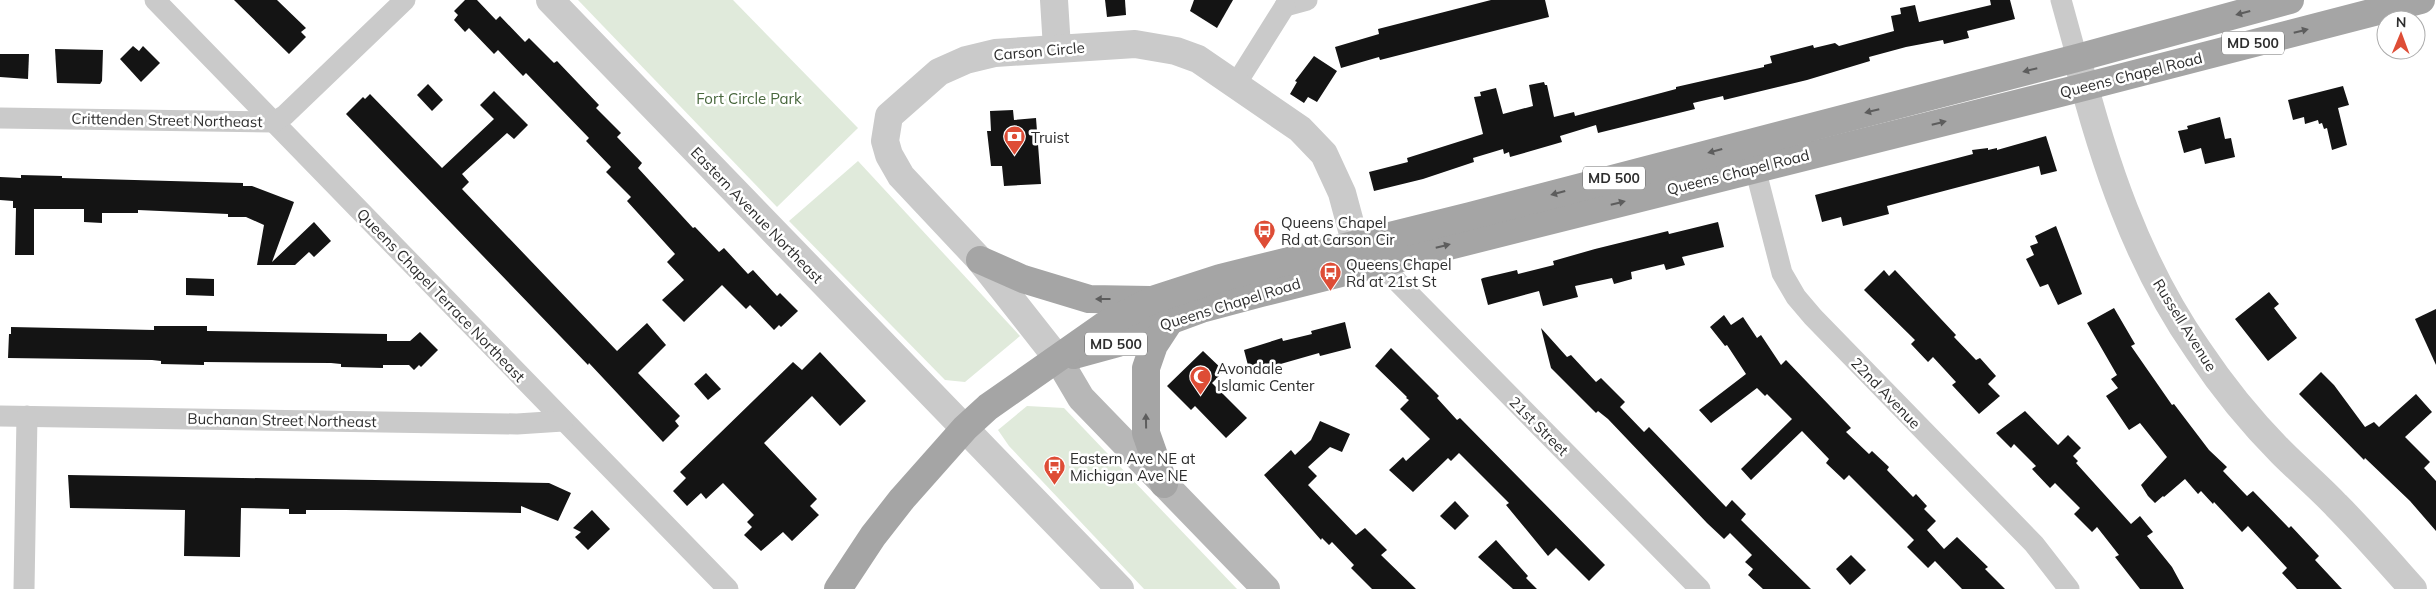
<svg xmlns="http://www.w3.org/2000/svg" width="2436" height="589" font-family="Mulish,sans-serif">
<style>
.green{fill:#e0eadb}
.building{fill:#141414}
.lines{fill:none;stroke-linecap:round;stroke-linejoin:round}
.minor{stroke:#cacaca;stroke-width:21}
.tertiary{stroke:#cacaca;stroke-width:28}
.secondary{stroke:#b7b7b7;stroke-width:28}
.primary{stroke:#a5a5a5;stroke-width:28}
.oneway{fill:#5d5d5d}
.labels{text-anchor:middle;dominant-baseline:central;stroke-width:5;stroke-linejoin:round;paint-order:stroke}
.shield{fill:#fff;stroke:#6c6c6c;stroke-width:1}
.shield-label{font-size:14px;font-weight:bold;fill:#2d2d2d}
.street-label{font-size:15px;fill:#2d2d2d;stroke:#fff}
.park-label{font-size:15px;fill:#48673d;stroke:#fff}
.poi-label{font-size:15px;fill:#2d2d2d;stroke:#fff;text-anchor:start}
</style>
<rect width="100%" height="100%" fill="#fff"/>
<g class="green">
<polygon points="578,0 733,0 858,128 777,207"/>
<polygon points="858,161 1020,336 965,382 945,380 789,221"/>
<polygon points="1027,406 1064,408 1237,589 1144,589 1009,446 998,430"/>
</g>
<g class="building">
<polygon points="234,0 277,0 306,28 301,32 306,37 289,54"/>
<polygon points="465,0 477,0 496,20 500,16 525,42 529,38 554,63 557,61 599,105 596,108 621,133 617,137 642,163 638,168 693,228 695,227 719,252 724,248 748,274 753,270 777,296 780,293 798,311 781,327 779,325 774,330 750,305 746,309 722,285 684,322 662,300 684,280 667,262 675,254 627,201 631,197 606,172 611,167 586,141 589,138 526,73 523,76 498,50 494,54 469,28 465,32 454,20 458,15 454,11"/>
<polygon points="1105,0 1125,0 1126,15 1107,17"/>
<polygon points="1194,0 1233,0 1217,28 1190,11"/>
<polygon points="1491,0 1545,0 1549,17 1380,60 1379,57 1341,68 1335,47 1379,34 1378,29"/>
<polygon points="1990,0 2010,0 2015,19 1967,31 1969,38 1944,44 1943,40 1906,47 1869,57 1870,61 1807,80 1724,100 1723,96 1693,103 1695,109 1598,133 1596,125 1560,136 1562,142 1510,157 1509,152 1504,154 1503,149 1473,158 1474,162 1423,179 1374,191 1369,172 1408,162 1407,158 1483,134 1474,97 1481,96 1480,92 1496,88 1503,114 1533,106 1529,85 1544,82 1545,85 1547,85 1554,117 1574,112 1575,116 1676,89 1676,87 1764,67 1764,65 1772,63 1770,56 1813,45 1814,48 1835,43 1839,46 1894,31 1891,16 1901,14 1900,8 1915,5 1919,22 1991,5"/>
<polygon points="133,46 139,51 143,46 160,63 141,82 120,59"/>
<polygon points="55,49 103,50 102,81 100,84 57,83"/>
<polygon points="0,54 29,54 28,79 0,77"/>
<polygon points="1314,56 1337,71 1317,102 1308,97 1304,103 1290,94 1297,82 1295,81"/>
<polygon points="428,84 443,100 432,111 417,95"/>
<polygon points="2343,86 2349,105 2338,108 2347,145 2332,150 2327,128 2324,129 2322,123 2319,124 2318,120 2305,124 2304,117 2293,120 2288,100"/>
<polygon points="494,91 528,125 514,139 507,133 462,174 469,182 462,189 617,351 647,323 666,345 638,373 680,416 675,421 679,426 663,442 589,363 588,365 346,114 363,97 365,99 370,94 442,168 494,119 480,105"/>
<polygon points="1013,110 1014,120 1036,118 1041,184 1004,186 1002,166 991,166 987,131 991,131 990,111"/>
<polygon points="2220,117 2225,139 2231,138 2235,157 2205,164 2201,148 2184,153 2178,131 2188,129 2187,126"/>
<polygon points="2046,136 2057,171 2041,175 2039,166 1921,197 1887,206 1889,214 1843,226 1841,217 1822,222 1815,195 1973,154 1972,150 1988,148 1988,150 1997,148 1997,150"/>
<polygon points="21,175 62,176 62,178 243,183 243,186 252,186 294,202 272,262 314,222 331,241 314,257 309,252 295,265 257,265 264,225 246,217 228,217 228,214 138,210 138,213 102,213 102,223 84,222 84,209 34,209 34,255 15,255 16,208 13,208 13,201 0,200 0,177 21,178"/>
<polygon points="1718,222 1724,247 1682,257 1685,265 1666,270 1664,264 1631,272 1632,279 1614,284 1612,278 1575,286 1578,297 1543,306 1539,291 1488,305 1481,279 1483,278 1517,270 1518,274 1554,265 1553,261 1595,249 1668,231 1669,234"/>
<polygon points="2056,226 2082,294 2058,305 2048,284 2040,287 2026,259 2034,255 2030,246 2038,243 2035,236"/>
<polygon points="1884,270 1889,276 1895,270 1956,335 1954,337 1976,360 1980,358 1996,376 1988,384 2000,396 1979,414 1952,385 1956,382 1933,357 1928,362 1911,344 1915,340 1864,290"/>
<polygon points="186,278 214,279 214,296 186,295"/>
<polygon points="2269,292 2279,304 2274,308 2297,338 2268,361 2235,319"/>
<polygon points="2114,308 2135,344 2131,346 2172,405 2174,404 2209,450 2227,467 2223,471 2247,496 2253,491 2289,528 2291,526 2319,556 2315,560 2342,589 2297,589 2282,573 2287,568 2248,526 2242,532 2214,502 2213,504 2201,491 2198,494 2185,479 2164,497 2163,496 2155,503 2148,496 2141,485 2167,457 2140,423 2129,430 2106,396 2118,388 2111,379 2117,375 2087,323"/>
<polygon points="2436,309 2436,365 2415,319"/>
<polygon points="1724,315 1731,325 1743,317 1757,338 1761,335 1781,365 1786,360 1851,428 1846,432 1869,454 1872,451 1889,467 1887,470 1913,497 1916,494 1927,506 1924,509 1936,521 1927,530 1944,549 1957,537 1988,567 1985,569 2005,589 1962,589 1935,561 1928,568 1907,547 1914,540 1849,475 1844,480 1826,463 1829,459 1802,431 1751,480 1741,469 1792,419 1767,394 1765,396 1757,388 1711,423 1699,410 1746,374 1727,345 1725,346 1710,327"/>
<polygon points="1345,322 1351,348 1320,356 1319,353 1277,365 1249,369 1244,350 1282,338 1283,341 1312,334 1311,331"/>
<polygon points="154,326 207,326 207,331 387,334 387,341 410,341 420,332 438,350 421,367 419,365 414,370 409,365 383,365 383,368 341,367 341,364 331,363 204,362 204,365 161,364 161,361 152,360 8,358 9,334 11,334 11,327 154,330"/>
<polygon points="1541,328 1567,357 1571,355 1596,382 1601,378 1625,402 1620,407 1644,432 1649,427 1726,507 1732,500 1746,514 1741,520 1811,589 1763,589 1748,575 1753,569 1745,562 1752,555 1730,533 1724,539 1707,523 1608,419 1598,411 1596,413 1551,368"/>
<polygon points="1391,348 1439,396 1437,398 1457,420 1460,418 1605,565 1589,581 1556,548 1548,556 1506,505 1509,503 1459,453 1451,461 1448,458 1413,492 1389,470 1403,457 1406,461 1430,439 1400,409 1409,400 1406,398 1407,397 1375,366"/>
<polygon points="1203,351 1224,371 1212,383 1247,418 1226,438 1195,406 1191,410 1167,386"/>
<polygon points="820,352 866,401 840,426 812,396 764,443 817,499 810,506 819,515 792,541 783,532 761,551 744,535 752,527 747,522 754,515 723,483 706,499 701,493 687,506 673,491 686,478 680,472 793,362 802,370"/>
<polygon points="2321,372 2334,385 2365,427 2374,422 2379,427 2416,394 2432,412 2405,437 2430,462 2424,468 2436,481 2436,531 2410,501 2365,458 2364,460 2299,394"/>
<polygon points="706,373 721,389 708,400 694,384"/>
<polygon points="2025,411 2058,445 2068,435 2081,448 2073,456 2078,461 2076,463 2131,524 2140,516 2153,532 2147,536 2172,567 2184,589 2140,589 2115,557 2119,555 2097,527 2092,532 2074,514 2080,508 2055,483 2050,488 2032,469 2036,466 2014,444 2011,448 1996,433"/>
<polygon points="1320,421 1350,434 1342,452 1330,447 1308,467 1317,476 1308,485 1356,535 1365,528 1387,550 1381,555 1416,589 1372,589 1351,568 1354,565 1332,542 1329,545 1322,538 1321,540 1264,475 1291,450 1295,455 1311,440"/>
<polygon points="68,475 549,483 571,493 558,521 521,506 521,513 346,510 306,510 306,514 289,514 289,509 241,508 240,557 184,556 185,510 70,508"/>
<polygon points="1455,501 1469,516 1455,530 1440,516"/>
<polygon points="592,510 610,529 588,550 575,537 581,532 573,528"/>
<polygon points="1496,540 1528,576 1526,578 1537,589 1513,589 1478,557"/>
<polygon points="1851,555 1866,570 1850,585 1836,569"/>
</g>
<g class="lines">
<g class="minor">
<polyline points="155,0 728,589"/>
<polyline points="2061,0 2077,58"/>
<polyline points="1285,6 1307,0"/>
<polyline points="1236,84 1285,6"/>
<polyline points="0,118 274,122 285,115 405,0"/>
<polyline points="1755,168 1782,273 1796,297 1813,317 2034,544 2069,589"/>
<polyline points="1379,263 1700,589"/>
<polyline points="0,416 517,424 563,421"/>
<polyline points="24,589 27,416"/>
</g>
<g class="tertiary">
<polyline points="550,0 1120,589"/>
<polyline points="1054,0 1057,48"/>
<path d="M2077,58c26,102 60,205 121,292 24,36 53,72 84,103 18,18 37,34 54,52 27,27 52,56 77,84"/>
<polyline points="1058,359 980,260 901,176 889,155 885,141 889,116 939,72 966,60 995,53 1135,44 1176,51 1198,59 1300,129 1324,154 1342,193 1356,245"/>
</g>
<polyline class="secondary" points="1058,359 1081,398 1266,589"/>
<g class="primary">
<polyline points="980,260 1023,279 1089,299 1150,300"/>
<polyline points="1074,355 1118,343 1144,330 1201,309 1261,293 2084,87 2421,0"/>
<polyline points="1164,484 1146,433 1146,368 1154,345 1171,319"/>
<polyline points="838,589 873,536 902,499 965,428 988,407 1105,325 1152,300 1220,278 1470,216 2077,58 2290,0"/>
</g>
</g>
<defs><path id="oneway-solid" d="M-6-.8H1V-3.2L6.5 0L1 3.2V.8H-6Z" transform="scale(1.25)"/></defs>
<g class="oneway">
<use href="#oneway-solid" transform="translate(2243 13) rotate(165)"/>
<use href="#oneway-solid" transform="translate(2301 31) rotate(-14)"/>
<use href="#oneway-solid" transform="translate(2030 70) rotate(166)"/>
<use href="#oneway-solid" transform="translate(1872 111) rotate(166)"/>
<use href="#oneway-solid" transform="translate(1939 123) rotate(-14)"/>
<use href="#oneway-solid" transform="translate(1715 151) rotate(165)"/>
<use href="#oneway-solid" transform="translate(1558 193) rotate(165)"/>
<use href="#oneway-solid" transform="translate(1618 203) rotate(-14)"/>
<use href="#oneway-solid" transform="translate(1443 246) rotate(-14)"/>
<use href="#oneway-solid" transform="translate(1103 299) rotate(-180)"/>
<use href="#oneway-solid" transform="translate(1146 421) rotate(-91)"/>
</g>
<defs>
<symbol id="bank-pin" viewBox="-11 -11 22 30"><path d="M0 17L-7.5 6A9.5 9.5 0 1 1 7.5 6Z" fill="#de4d36" stroke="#fff"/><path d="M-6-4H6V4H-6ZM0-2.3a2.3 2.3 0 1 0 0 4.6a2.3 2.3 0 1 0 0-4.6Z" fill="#fff"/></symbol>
<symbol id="bus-pin" viewBox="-11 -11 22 30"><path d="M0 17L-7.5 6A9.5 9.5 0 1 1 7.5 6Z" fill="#de4d36" stroke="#fff"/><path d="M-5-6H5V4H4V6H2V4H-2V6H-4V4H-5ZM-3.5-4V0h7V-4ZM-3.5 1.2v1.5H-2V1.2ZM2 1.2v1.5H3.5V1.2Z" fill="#fff"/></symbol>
<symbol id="mosque-pin" viewBox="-11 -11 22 30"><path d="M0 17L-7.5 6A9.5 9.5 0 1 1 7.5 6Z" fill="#de4d36" stroke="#fff"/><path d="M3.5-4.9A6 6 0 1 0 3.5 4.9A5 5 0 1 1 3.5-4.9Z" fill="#fff"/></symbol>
</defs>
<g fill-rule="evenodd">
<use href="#bank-pin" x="1002" y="124" width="25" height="34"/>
<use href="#bus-pin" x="1252" y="218" width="25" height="34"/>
<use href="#bus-pin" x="1318" y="260" width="25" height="34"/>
<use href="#mosque-pin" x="1188" y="364" width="25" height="34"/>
<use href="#bus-pin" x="1042" y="454" width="25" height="34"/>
</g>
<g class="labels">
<g class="shield">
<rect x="2222" y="31.5" width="62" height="23" rx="4"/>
<rect x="1583" y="166.5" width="62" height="23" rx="4"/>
<rect x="1085" y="332.5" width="62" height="23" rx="4"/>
</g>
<g class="shield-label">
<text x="2253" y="43">MD 500</text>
<text x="1614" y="178">MD 500</text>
<text x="1116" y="344">MD 500</text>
</g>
<g class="street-label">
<text transform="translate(1039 51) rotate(-5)">Carson Circle</text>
<text transform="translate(2131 75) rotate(-14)">Queens Chapel Road</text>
<text transform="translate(167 120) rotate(1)">Crittenden Street Northeast</text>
<text transform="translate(1738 172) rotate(-14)">Queens Chapel Road</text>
<text transform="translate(757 215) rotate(46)">Eastern Avenue Northeast</text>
<text transform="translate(441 295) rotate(46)">Queens Chapel Terrace Northeast</text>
<text transform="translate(1230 304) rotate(-17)">Queens Chapel Road</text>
<text transform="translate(2185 325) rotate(58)">Russell Avenue</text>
<text transform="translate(1886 393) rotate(46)">22nd Avenue</text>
<text transform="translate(282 420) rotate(1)">Buchanan Street Northeast</text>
<text transform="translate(1539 426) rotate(45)">21st Street</text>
</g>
<g class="park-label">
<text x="749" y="98">Fort Circle Park</text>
</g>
<g class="poi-label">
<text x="1031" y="137">Truist</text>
<text x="1281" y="222">Queens Chapel<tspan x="1281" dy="17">Rd at Carson Cir</tspan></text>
<text x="1346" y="264">Queens Chapel<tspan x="1346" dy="17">Rd at 21st St</tspan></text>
<text x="1217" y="368">Avondale<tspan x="1217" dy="17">Islamic Center</tspan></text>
<text x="1070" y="458">Eastern Ave NE at<tspan x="1070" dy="17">Michigan Ave NE</tspan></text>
</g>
</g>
<g transform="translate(2401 35) rotate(1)"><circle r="24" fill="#ffffff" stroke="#ababab"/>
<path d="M0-4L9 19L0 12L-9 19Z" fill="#de4d36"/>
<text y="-8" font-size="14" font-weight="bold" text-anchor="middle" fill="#2d2d2d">N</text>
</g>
</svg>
